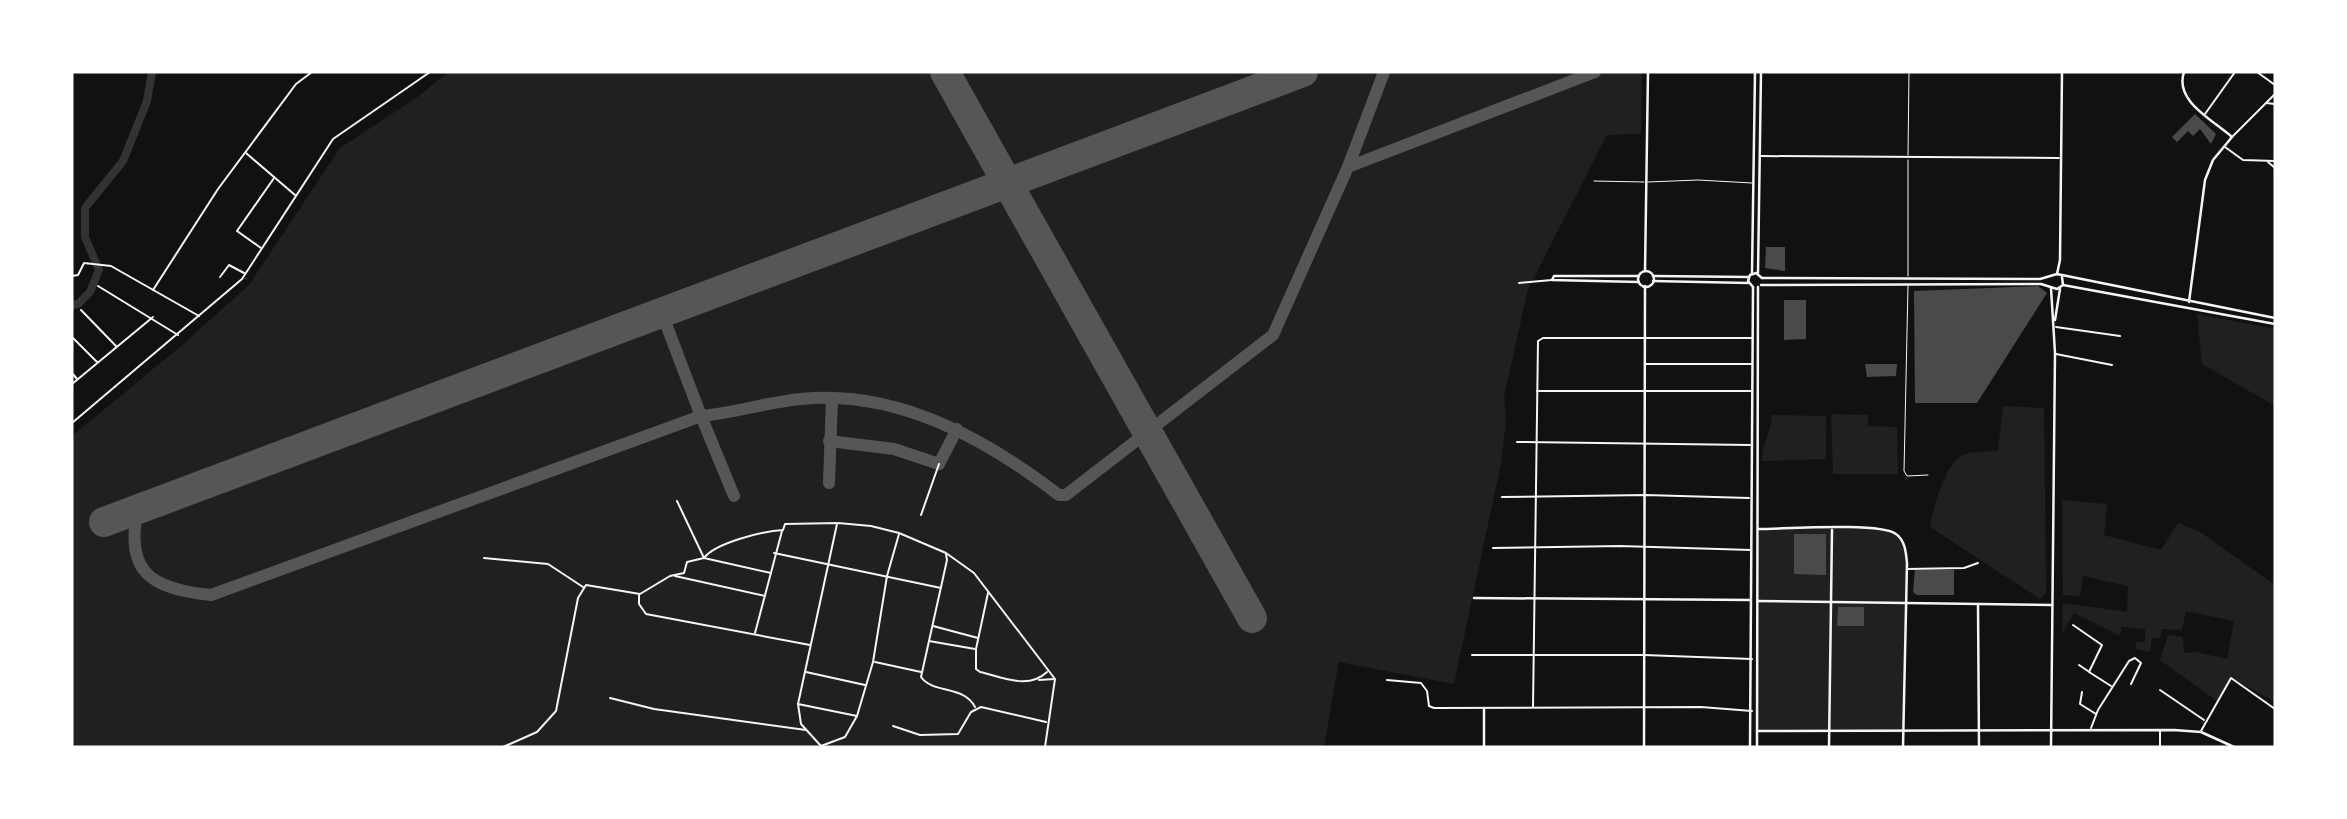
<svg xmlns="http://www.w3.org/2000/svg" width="2347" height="819" font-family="Inter,sans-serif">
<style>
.green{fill:#202020}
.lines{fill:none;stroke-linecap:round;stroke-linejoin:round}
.river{stroke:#333;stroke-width:8}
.taxiway{stroke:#565656;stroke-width:12}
.runway{stroke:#565656;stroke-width:30}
.building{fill:#4a4a4a}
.service{stroke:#f5f5f5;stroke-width:1}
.minor{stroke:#f5f5f5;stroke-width:2}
.tertiary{stroke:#f5f5f5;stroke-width:2.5}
.secondary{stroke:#f5f5f5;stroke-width:2.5}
</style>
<rect width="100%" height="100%" fill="#111"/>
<g class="green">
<polygon points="448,72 1642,72 1641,134 1607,135 1528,289 1504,397 1506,421 1501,464 1454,684 1339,662 1324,747 72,747 72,436 181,346 249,285 340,148 419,96"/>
<polygon points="2197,314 2275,329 2275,406 2202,364"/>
<path d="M2003,406l41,2 2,175v10l-6,6 -110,-72c3,-18 15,-66 35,-73 9,-3 23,-2 33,-3z"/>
<polygon points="1831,414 1868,415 1868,426 1897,427 1898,474 1833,474"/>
<path d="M1772,415l54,1v43l-64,2c-1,-16 10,-30 10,-46z"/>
<polygon points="2062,500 2107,504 2104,535 2161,550 2178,523 2200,532 2275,585 2275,702 2233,679 2217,701 2160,660 2168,635 2183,637 2184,653 2196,652 2227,659 2234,621 2186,611 2182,630 2162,629 2160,638 2152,638 2150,652 2135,649 2137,642 2145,642 2145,629 2122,627 2120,636 2074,613 2062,634 2063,603 2127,612 2128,586 2083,576 2080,596 2063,595"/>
<path d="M1759,529c22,0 127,-6 140,7 5,5 6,13 8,20l-4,177 -146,-2z"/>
</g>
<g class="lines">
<polyline class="river" points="72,305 78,304 90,292 99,270 85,237 85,208 123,161 147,101 152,72"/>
<g class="taxiway">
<polyline points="1348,167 1595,72"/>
<polyline points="829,441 894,449 939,464 957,429"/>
<polyline points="829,483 832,398"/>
<path d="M734,496l-33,-80c34,-3 66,-14 100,-17 96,-10 185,40 258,96h7l207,-160 75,-168 36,-95"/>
<path d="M138,509c-14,63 13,80 73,86l490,-179 -40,-105"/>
</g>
<g class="runway">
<polyline points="945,72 1252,618"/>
<polyline points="104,522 1303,72"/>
</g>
</g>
<g class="building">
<polygon points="2195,114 2216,134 2211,144 2200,129 2193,136 2188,131 2177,142 2172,137"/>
<polygon points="1766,247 1785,247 1785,271 1765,268"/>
<polygon points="2038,286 2047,293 1977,403 1915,403 1914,291"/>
<polygon points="1784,300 1806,300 1806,339 1784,340"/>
<polygon points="1865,364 1897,364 1896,376 1867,377"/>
<polygon points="1794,534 1826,534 1826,575 1794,574"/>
<polygon points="1915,570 1954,570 1954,595 1917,595 1913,592"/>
<polygon points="1838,607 1864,607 1864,626 1837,626"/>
</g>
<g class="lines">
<g class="service">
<polyline points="1908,155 1909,72"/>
<polyline points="1594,181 1644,182"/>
<polyline points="1648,182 1698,180 1752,183"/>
<polyline points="1908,276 1908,160"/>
<polyline points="1908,286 1904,471 1907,476 1928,475"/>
</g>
<g class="minor">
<polyline points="2257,72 2275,85"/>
<polyline points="2266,103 2275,104"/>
<polyline points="2205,114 2235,72"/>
<polyline points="2232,137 2275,94"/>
<polyline points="2225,147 2243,160 2275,161"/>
<polyline points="246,153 295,195"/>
<polyline points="1761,156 2059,158"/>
<polyline points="2268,162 2275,168"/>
<polyline points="261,248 237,231 274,178"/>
<polyline points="72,276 78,275 84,263 111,266 199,316"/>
<polyline points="220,277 229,265 244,273"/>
<polyline points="1519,283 1552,280"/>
<polyline points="98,286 178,335"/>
<polyline points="153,290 218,189 296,84 312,72"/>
<polyline points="81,310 116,346"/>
<polyline points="2056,327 2120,336"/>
<polyline points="72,337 97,362"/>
<polyline points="2056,354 2112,365"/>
<polyline points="1645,364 1752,364"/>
<polyline points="72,373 77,379"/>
<polyline points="72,384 153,317"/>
<polyline points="1537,391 1752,391"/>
<polyline points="72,423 242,279 333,139 430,72"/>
<polyline points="1517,442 1750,445"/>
<polyline points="1502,497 1646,495 1749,498"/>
<polyline points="677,501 704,558 771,573"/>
<polyline points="921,515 939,464"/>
<polyline points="1493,548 1620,546 1751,550"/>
<polyline points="774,553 941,588"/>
<path d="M946,554l1,6 -26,117c12,17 43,8 54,30"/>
<polyline points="484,558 548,564 583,587"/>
<polyline points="1907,569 1964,568 1978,563"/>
<polyline points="675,576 765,596"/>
<path d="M988,593l-12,56v20l4,3c23,5 48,18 67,0"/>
<polyline points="639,595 639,604 646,614 810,645"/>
<polyline points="2073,625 2102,645 2089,672 2111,686"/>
<polyline points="933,626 978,638"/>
<polyline points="755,633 782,531"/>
<polyline points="929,641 975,649"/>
<polyline points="1472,655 1644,655 1752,659"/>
<polyline points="875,662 921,672"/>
<polyline points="2079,665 2088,671"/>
<polyline points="806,672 865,685"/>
<polyline points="1039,680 1054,679"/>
<polyline points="1387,680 1421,683 1427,691 1429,706 1434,708 1701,707 1752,711"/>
<polyline points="2160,690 2204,720"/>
<polyline points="2082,692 2080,704 2096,714"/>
<polyline points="610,698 654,709 806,730"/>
<polyline points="798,704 837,524"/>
<polygon points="798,704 857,716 845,737 821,746 801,724"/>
<polyline points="1533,707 1538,341 1543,338 1752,338"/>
<polyline points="857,716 873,662 887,576 899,534"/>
<polyline points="893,726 920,735 958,734 971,712 981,707 1046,722"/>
<polyline points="2091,728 2098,710 2129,661 2135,658 2141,663 2131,684"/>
<polyline points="2160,731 2160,747"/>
<polyline points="2201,731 2231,678 2275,709"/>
<path d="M503,747l34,-15 19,-21 22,-113 8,-13 54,9 30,-18 14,-3 3,-11 17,-4c11,-15 59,-27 79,-28l2,-6 53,-1 33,3 28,7 47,20 28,20 81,106 -10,68"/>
</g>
<g class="tertiary">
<path d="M2184,72c-10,29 29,48 48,65l-19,23 -8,20 -16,122"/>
<polyline points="1645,271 1648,72"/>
<path d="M1759,529c24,0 121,-7 137,5 9,6 10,19 11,29l-4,184"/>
<polyline points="1474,598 1750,600"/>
<polyline points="1758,601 2052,605"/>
<polyline points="1978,604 1979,747"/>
<polyline points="1757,731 2174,730 2201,732 2234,747"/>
<polyline points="1484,747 1484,708"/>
<polyline points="1644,747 1645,286"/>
<polyline points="1829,747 1832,530"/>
</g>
<g class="secondary">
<circle cx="1646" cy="279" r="8"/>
<polyline points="1752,273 1755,72"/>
<polyline points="1758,273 1761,72"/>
<polyline points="2057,274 2060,260 2062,72"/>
<polyline points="1638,276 1554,276 1552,280 1639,282"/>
<polyline points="1653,276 1748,277"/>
<polyline points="1762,278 2040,279 2057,274 2275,318"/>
<polyline points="1653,281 1748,283"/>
<polyline points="1761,285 2041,284 2057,289 2063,285 2062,277"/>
<polyline points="2063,285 2275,324"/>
<polyline points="1753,287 1748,281 1750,275 1756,273 1762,278"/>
<polyline points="2055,320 2060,289"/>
<polyline points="1750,747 1753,287"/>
<polyline points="1757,747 1758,287"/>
<polyline points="2051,747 2055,353 2051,288"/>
</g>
</g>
<rect width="2347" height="819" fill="none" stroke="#ffffff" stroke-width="147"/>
</svg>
